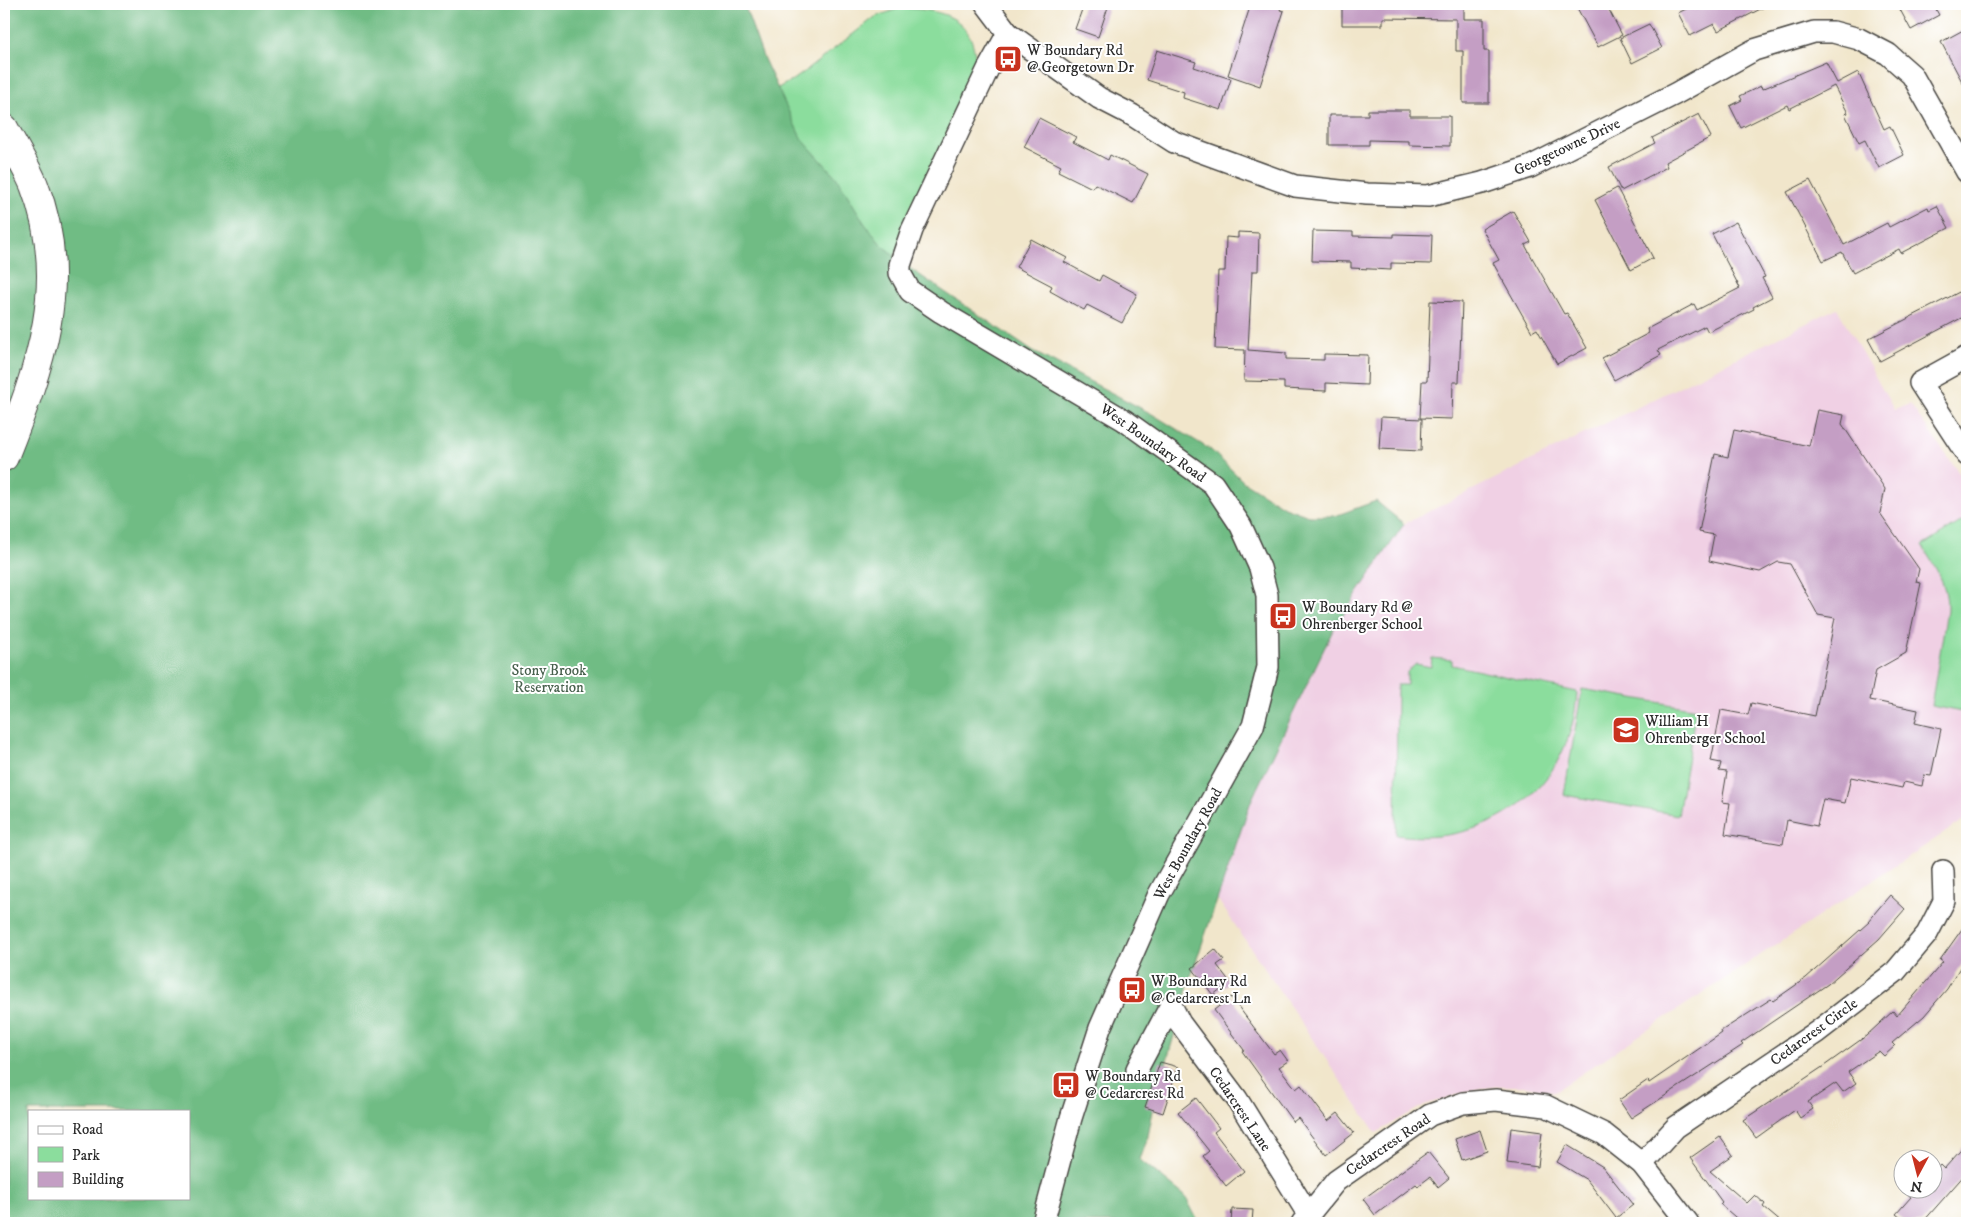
<svg xmlns="http://www.w3.org/2000/svg" width="1971" height="1227" font-family="'IM FELL DW Pica',serif">
<style>
.built{fill:#f0d0e4}
.green{fill:#8bdd9d;stroke:#5b8464}
.forest{fill:#70bc84;stroke:#4e7458;fill-rule:evenodd}
.building{fill:#c49ec4}
.lines{fill:none;stroke-linecap:round;stroke-linejoin:round}
.street-casing{stroke:#494743;stroke-width:24}
.secondary-casing{stroke:#494743;stroke-width:30}
.street{stroke:#fff;stroke-width:21}
.secondary{stroke:#fff;stroke-width:28}
.labels{text-anchor:middle;dominant-baseline:central;stroke-width:4;stroke-linejoin:round;paint-order:stroke}
.poi-label{font-size:15px;fill:#2b2b2b;stroke:#fff;text-anchor:start}
.street-label{font-size:15px;fill:#2b2b2b;stroke:#fff}
.park-label{font-size:15px;fill:#48604d;stroke:#fff}
</style>
<rect width="100%" height="100%" fill="#fff"/>
<filter id="ink" filterUnits="userSpaceOnUse"><feTurbulence type="fractalNoise" baseFrequency=".02" numOctaves="2"/><feDisplacementMap in="SourceGraphic" scale="10" xChannelSelector="R" yChannelSelector="G"/><feConvolveMatrix kernelMatrix="1 2 1 2 8 2 1 2 1" color-interpolation-filters="sRGB"/></filter>
<filter id="wash" filterUnits="userSpaceOnUse"><feTurbulence type="fractalNoise" baseFrequency=".0096" numOctaves="4" result="noise"/><feDisplacementMap in="SourceGraphic" scale="20" xChannelSelector="R" yChannelSelector="G"/><feGaussianBlur stdDeviation="1.12" result="paint"/><feColorMatrix in="noise" values="0 0 0 0 0 0 0 0 0 0 0 0 0 0 0 0 0 1.4 0 .05"/><feComposite in="paint" operator="in"/></filter>
<g filter="url(#wash)">
<rect width="100%" height="100%" fill="#f1e6cb"/>
<polygon class="built" points="1837,308 1894,410 1910,404 1967,484 1967,818 1554,1092 1527,1086 1500,1086 1472,1090 1424,1105 1376,1133 1216,897 1251,801 1333,630 1404,524"/>
<g class="green">
<path d="M900,8c55,2 79,14 76,74l-85,182 -186,-91 66,-81 28,-16 76,-59z"/>
<path d="M1967,518v195l-36,-7 16,-95c1,-26 -11,-43 -25,-65z"/>
<path d="M1432,658l20,2v5l125,27c-5,97 -88,156 -181,143l1,-150h10v-13l9,-8 15,3z"/>
<polygon points="1582,689 1696,709 1678,815 1564,795"/>
</g>
<path class="forest" d="M4,4h740l19,53 38,81 36,40 28,46 15,19 22,20 130,88 120,63 59,36 33,32 40,25 25,9h26l41,-15 28,23 -71,106 -82,171 -61,178 -36,127 -7,35 -8,18 46,37 14,27h-1195zM29,1111h160v87h-160z"/>
<g id="blocks">
<g class="building">
<polygon points="1084,4 1109,4 1098,37 1075,29"/>
<polygon points="1251,4 1282,4 1280,10 1284,11 1260,86 1228,75"/>
<polygon points="1342,4 1464,4 1464,19 1484,19 1484,51 1489,51 1489,103 1463,103 1463,51 1456,51 1456,19 1383,18 1383,25 1342,25"/>
<polygon points="1575,4 1606,4 1622,35 1598,47"/>
<polygon points="1696,4 1770,4 1718,31 1714,24 1690,36 1678,13"/>
<polygon points="1897,4 1933,4 1939,15 1911,30"/>
<polygon points="1649,24 1662,48 1632,63 1620,38"/>
<polygon points="1967,28 1967,91 1941,42"/>
<polygon points="1157,50 1196,62 1194,67 1231,79 1221,110 1183,98 1184,92 1147,80"/>
<polygon points="1826,62 1837,83 1858,72 1884,129 1890,126 1904,155 1879,168 1865,140 1859,143 1845,114 1848,113 1834,86 1789,109 1787,105 1741,128 1730,106 1742,100 1740,96 1761,86 1762,89"/>
<polygon points="1368,110 1410,110 1410,116 1450,116 1450,146 1409,145 1409,141 1369,140 1369,145 1329,145 1329,115 1368,115"/>
<polygon points="1699,114 1711,137 1665,162 1667,167 1621,191 1609,167 1655,143 1652,138"/>
<polygon points="1039,118 1076,137 1073,142 1108,160 1110,155 1148,174 1133,203 1095,184 1092,188 1058,171 1061,166 1024,147"/>
<polygon points="1810,180 1844,245 1887,223 1889,227 1928,207 1929,210 1937,206 1949,228 1901,253 1899,249 1853,273 1842,252 1823,261 1787,192"/>
<polygon points="1617,188 1653,258 1631,270 1595,200"/>
<polygon points="1513,211 1531,242 1525,245 1564,314 1567,313 1587,348 1557,364 1537,329 1532,332 1493,263 1499,260 1482,229"/>
<polygon points="1736,222 1765,277 1762,278 1772,297 1753,307 1754,309 1708,332 1705,326 1658,350 1661,355 1614,380 1602,358 1649,333 1647,329 1694,304 1697,310 1740,288 1712,234"/>
<polygon points="1313,231 1353,232 1353,236 1394,237 1394,234 1432,235 1431,264 1391,263 1391,270 1351,268 1351,262 1312,261"/>
<polygon points="1238,232 1259,233 1258,271 1252,271 1248,350 1286,353 1286,359 1324,360 1324,354 1368,355 1367,385 1326,383 1326,391 1284,389 1284,382 1244,381 1245,350 1215,349 1218,271 1225,271 1226,237 1238,238"/>
<polygon points="1031,239 1067,258 1064,262 1099,281 1102,275 1137,294 1122,323 1087,305 1084,310 1050,291 1052,286 1016,267"/>
<polygon points="1967,288 1967,315 1880,361 1868,339"/>
<polygon points="1430,301 1462,302 1459,382 1453,382 1452,419 1420,418 1422,381 1427,381"/>
<polygon points="1817,410 1844,415 1842,424 1885,489 1880,513 1919,569 1916,582 1921,583 1906,653 1876,670 1870,700 1918,710 1915,723 1941,729 1931,776 1924,775 1922,786 1904,782 1902,788 1851,777 1845,803 1823,799 1817,826 1787,820 1783,844 1725,834 1730,803 1722,802 1727,772 1719,771 1721,763 1711,761 1721,710 1748,715 1751,703 1815,716 1835,618 1818,615 1790,564 1778,562 1760,572 1709,561 1714,535 1699,532 1715,454 1728,457 1734,430 1809,446"/>
<polygon points="1381,417 1422,419 1421,451 1379,449"/>
<polygon points="1890,895 1905,909 1879,939 1828,984 1741,1043 1743,1045 1631,1118 1619,1100 1648,1080 1649,1083 1722,1033 1721,1031 1771,999 1773,1001 1806,978 1869,922 1868,921"/>
<polygon points="1967,922 1967,956 1947,989 1924,1016 1892,1043 1895,1046 1884,1056 1879,1051 1848,1072 1856,1083 1843,1092 1836,1083 1808,1102 1813,1109 1800,1118 1795,1110 1756,1138 1743,1120 1824,1066 1866,1036 1893,1011 1897,1016 1943,962 1940,960"/>
<polygon points="1215,949 1224,960 1217,965 1230,982 1213,995 1192,968"/>
<polygon points="1231,997 1274,1054 1280,1050 1288,1061 1279,1067 1296,1089 1301,1085 1328,1121 1338,1113 1354,1133 1326,1155 1298,1118 1293,1122 1242,1051 1244,1050 1214,1010"/>
<polygon points="1160,1062 1178,1067 1163,1113 1145,1107"/>
<polygon points="1196,1098 1219,1128 1214,1132 1244,1171 1226,1186 1203,1156 1209,1151 1178,1112"/>
<polygon points="1511,1128 1542,1132 1538,1167 1507,1163"/>
<polygon points="1480,1130 1487,1151 1462,1160 1455,1139"/>
<polygon points="1720,1137 1733,1155 1710,1171 1747,1203 1755,1195 1765,1204 1763,1207 1782,1223 1742,1223 1720,1204 1722,1202 1690,1158"/>
<polygon points="1967,1143 1967,1172 1922,1223 1907,1223 1896,1214 1911,1197 1903,1190 1934,1190 1934,1172 1940,1165 1944,1169"/>
<polygon points="1567,1145 1603,1167 1633,1205 1616,1218 1587,1180 1557,1162"/>
<polygon points="1428,1152 1449,1178 1438,1187 1430,1177 1418,1186 1416,1184 1375,1215 1363,1199"/>
<polygon points="1232,1209 1253,1210 1252,1223 1231,1223"/>
</g>
</g>
</g>
<g filter="url(#ink)">
<use href="#blocks" fill-opacity="0" stroke="#494743" stroke-width="1"/>
<g class="lines">
<defs>
<g id="street">
<polyline points="986,4 1008,33 1099,98 1132,115 1174,142 1295,186 1367,194 1428,196 1482,183 1530,167 1675,94 1754,50 1814,32 1833,32 1859,39 1888,54 1912,75 1967,172"/>
<polyline points="1008,33 988,69 912,230 900,265 900,273 910,291 941,312 1124,420 1213,484 1241,526 1260,568 1267,595 1268,667 1253,726 1159,894 1100,1028 1071,1118 1043,1223"/>
<polyline points="1967,357 1920,383 1967,455"/>
<polyline points="1171,1005 1180,1023 1237,1099 1308,1214"/>
<polyline points="1137,1069 1171,1005"/>
<polyline points="1642,1164 1676,1127 1817,1032 1895,972 1927,934 1944,901 1943,871"/>
<polyline points="1302,1223 1336,1181 1430,1115 1463,1103 1496,1100 1546,1106 1604,1134 1642,1164 1688,1223"/>
</g>
<path id="secondary" d="M4,128c10,19 22,38 30,57 38,97 6,182 -30,272"/>
</defs>
<use href="#street" class="street-casing"/>
<use href="#secondary" class="secondary-casing"/>
<use href="#street" class="street"/>
<use href="#secondary" class="secondary"/>
</g>
</g>
<defs>
<symbol id="bus-square" viewBox="-11 -11 22 22"><rect x="-9" y="-9" width="18" height="18" rx="4" fill="#c8321e" stroke="#fff"/><path d="M-5-6H5V4H4V6H2V4H-2V6H-4V4H-5ZM-3.5-4V0h7V-4ZM-3.5 1.2v1.5H-2V1.2ZM2 1.2v1.5H3.5V1.2Z" fill="#fff"/></symbol>
<symbol id="school-square" viewBox="-11 -11 22 22"><rect x="-9" y="-9" width="18" height="18" rx="4" fill="#c8321e" stroke="#fff"/><path d="M0-5L7-2L0 1L-7-2ZM-4 1L0 2.5L4 1V4Q0 6-4 4Z" fill="#fff"/></symbol>
</defs>
<g fill-rule="evenodd">
<use href="#bus-square" x="992" y="43" width="32" height="32"/>
<use href="#bus-square" x="1267" y="600" width="32" height="32"/>
<use href="#school-square" x="1610" y="714" width="32" height="32"/>
<use href="#bus-square" x="1116" y="974" width="32" height="32"/>
<use href="#bus-square" x="1050" y="1069" width="32" height="32"/>
</g>
<g class="labels">
<g class="poi-label">
<text x="1027" y="50">W Boundary Rd<tspan x="1027" dy="17">@ Georgetown Dr</tspan></text>
<text x="1302" y="607">W Boundary Rd @<tspan x="1302" dy="17">Ohrenberger School</tspan></text>
<text x="1645" y="721">William H<tspan x="1645" dy="17">Ohrenberger School</tspan></text>
<text x="1151" y="981">W Boundary Rd<tspan x="1151" dy="17">@ Cedarcrest Ln</tspan></text>
<text x="1085" y="1076">W Boundary Rd<tspan x="1085" dy="17">@ Cedarcrest Rd</tspan></text>
</g>
<g class="street-label">
<text transform="translate(1567 147) rotate(-25)">Georgetowne Drive</text>
<text transform="translate(1153 443) rotate(35)">West Boundary Road</text>
<text transform="translate(1188 844) rotate(-61)">West Boundary Road</text>
<text transform="translate(1814 1032) rotate(-36)">Cedarcrest Circle</text>
<text transform="translate(1240 1109) rotate(56)">Cedarcrest Lane</text>
<text transform="translate(1388 1145) rotate(-34)">Cedarcrest Road</text>
</g>
<g class="park-label">
<text x="549" y="670">Stony Brook<tspan x="549" dy="17">Reservation</tspan></text>
</g>
</g>
<rect width="1971" height="1227" fill="none" stroke="#fff" stroke-width="20"/>
<rect x="28" y="1110" width="162" height="90" fill="#ffffff" stroke="#aaaaaa"/>
<rect x="38" y="1126" width="25" height="8" fill="#ffffff" stroke="#aaaaaa"/>
<text x="72" y="1134" font-size="15" fill="#2b2b2b">Road</text>
<rect x="38" y="1147" width="25" height="15" fill="#8bdd9d" stroke="#aaaaaa"/>
<text x="72" y="1160" font-size="15" fill="#2b2b2b">Park</text>
<rect x="38" y="1172" width="25" height="15" fill="#c49ec4" stroke="#aaaaaa"/>
<text x="72" y="1184" font-size="15" fill="#2b2b2b">Building</text>
<g transform="translate(1918 1174) rotate(187)"><circle r="24" fill="#ffffff" stroke="#aaaaaa"/>
<path d="M0-4L9 19L0 12L-9 19Z" fill="#c8321e"/>
<text y="-8" font-size="14" font-weight="bold" text-anchor="middle" fill="#2b2b2b">N</text>
</g>
</svg>
